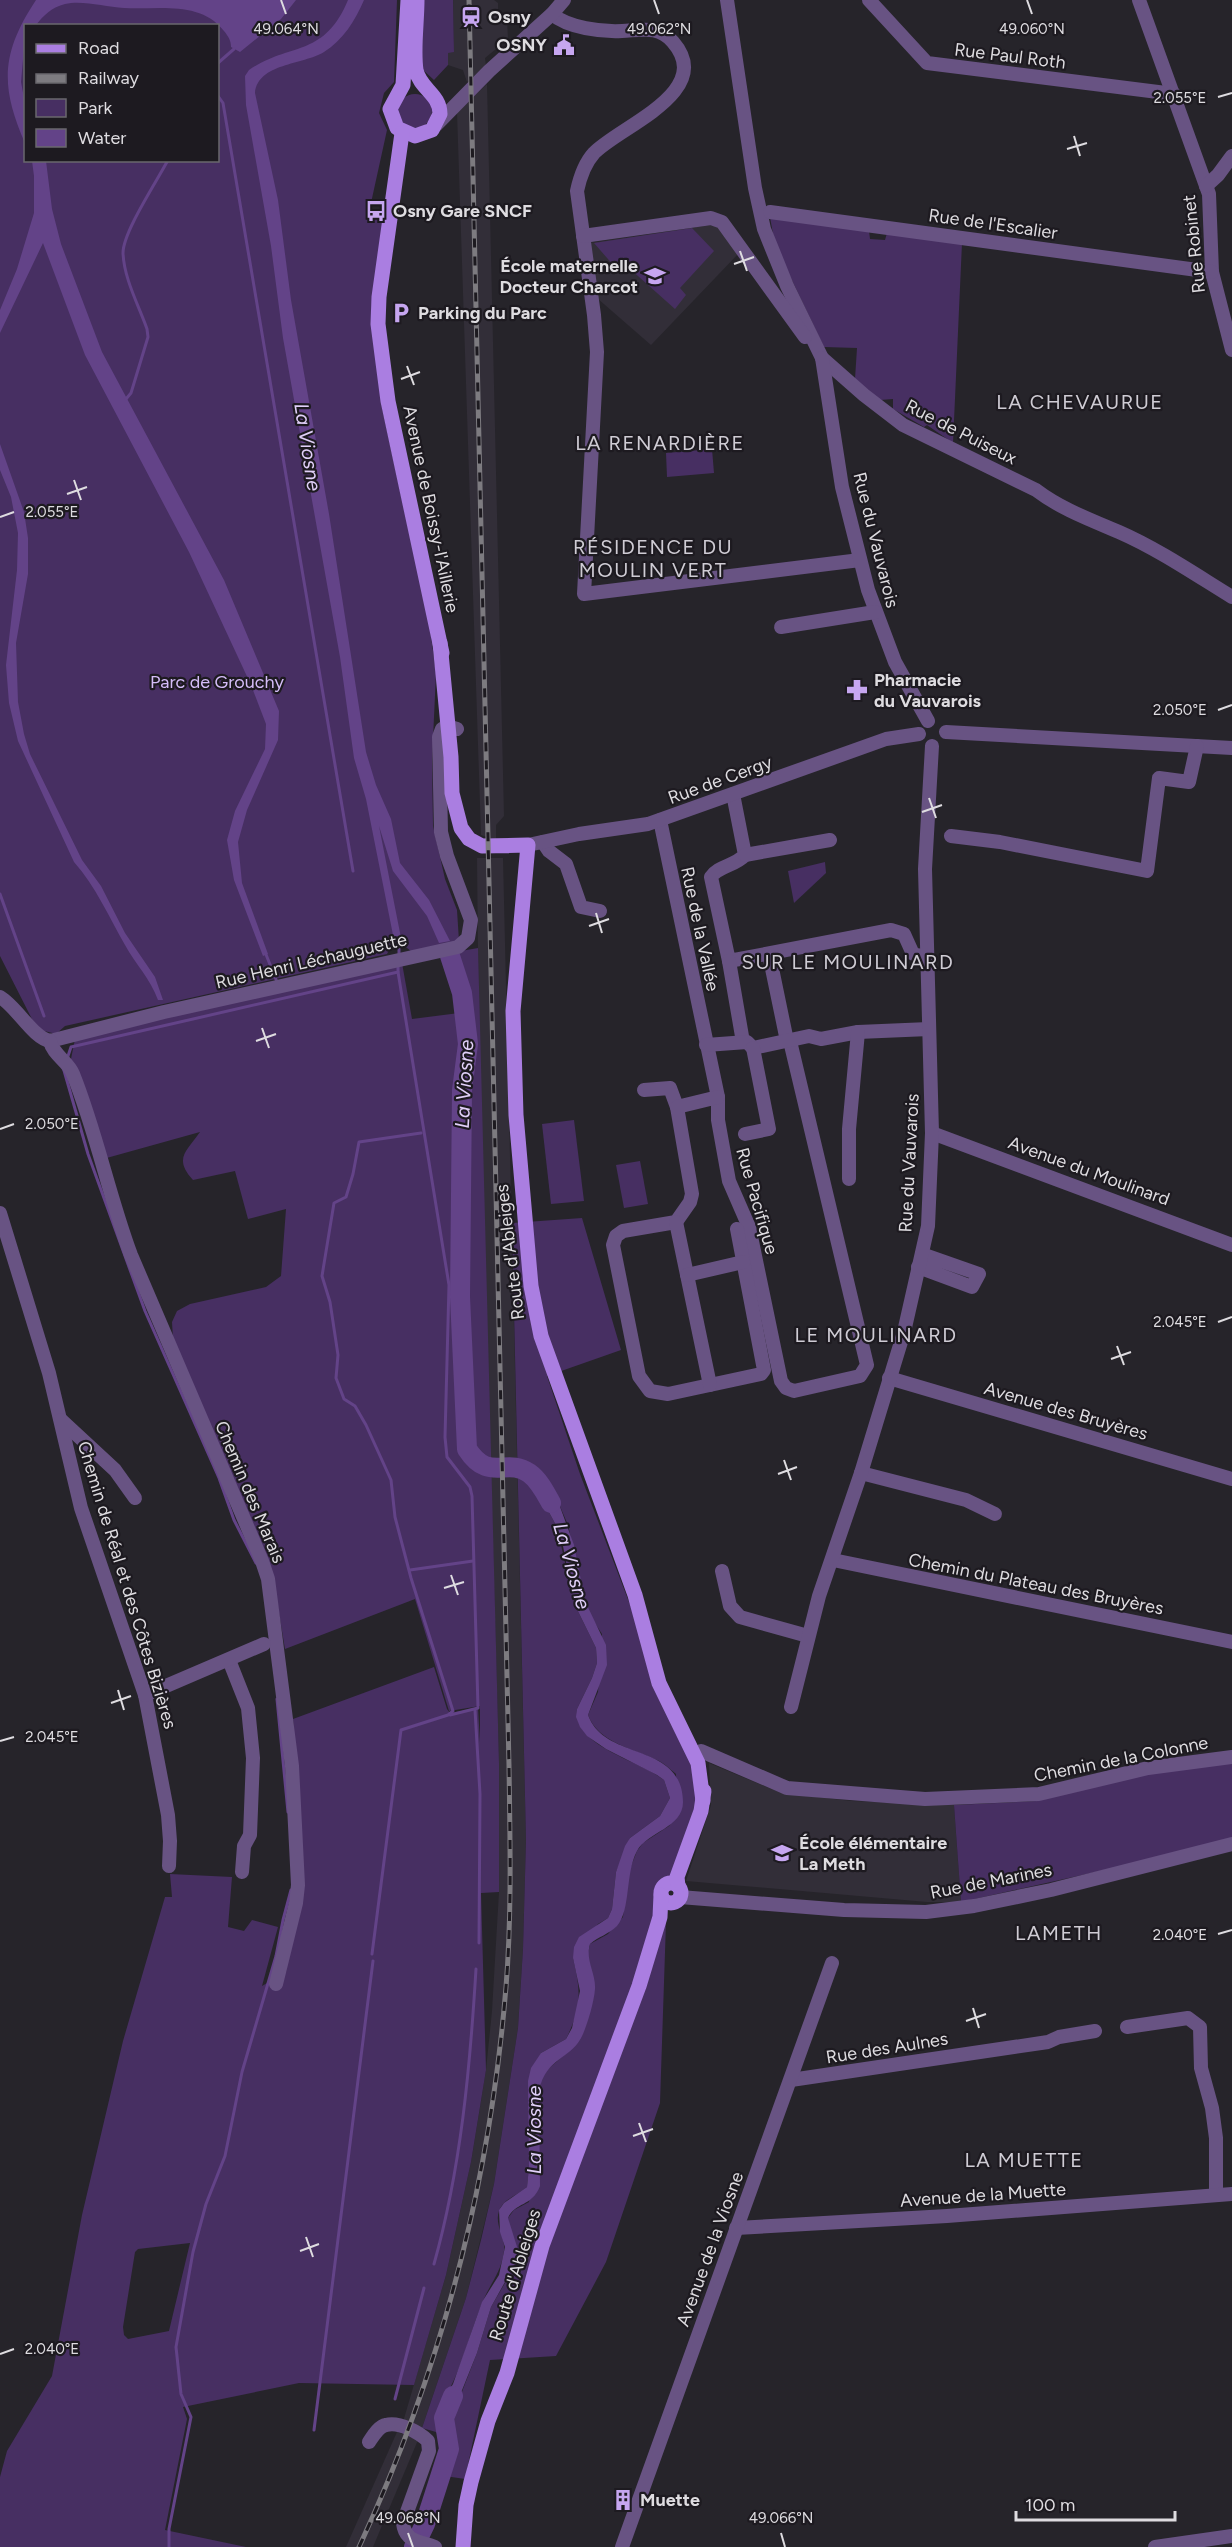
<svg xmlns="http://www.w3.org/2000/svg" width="1232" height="2547" font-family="Figtree,sans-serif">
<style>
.built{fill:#322e38}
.green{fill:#472f62;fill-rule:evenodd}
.water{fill:#634388}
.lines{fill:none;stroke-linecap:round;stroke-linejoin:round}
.stream{stroke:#634388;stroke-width:3}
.river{stroke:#634388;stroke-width:20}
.minor{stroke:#685383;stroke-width:14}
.major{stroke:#aa7ee1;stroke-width:15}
.rail-casing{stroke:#7d7b80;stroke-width:5}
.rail{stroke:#1d1a20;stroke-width:3;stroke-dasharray:9;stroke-linecap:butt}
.ticks{fill:none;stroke:#dedce0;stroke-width:2}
.labels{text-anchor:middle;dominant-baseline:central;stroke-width:4.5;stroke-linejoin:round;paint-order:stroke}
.poi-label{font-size:18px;font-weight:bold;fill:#dedce0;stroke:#1d1a20;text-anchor:start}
.street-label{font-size:18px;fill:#dedce0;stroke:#1d1a20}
.park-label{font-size:18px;fill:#d5bdf9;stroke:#1d1a20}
.neighbourhood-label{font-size:20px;letter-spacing:1.5px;fill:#cfccd4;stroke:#1d1a20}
.water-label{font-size:20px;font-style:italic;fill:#e1d0f9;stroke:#1d1a20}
.ticks-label{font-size:15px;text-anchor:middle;fill:#dedce0;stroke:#1d1a20;stroke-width:4.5;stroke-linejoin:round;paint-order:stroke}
</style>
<rect width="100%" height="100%" fill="#26242a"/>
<g class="built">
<polygon points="453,0 494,0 498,3 498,12 507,19 508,39 485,58 486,66 467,82 463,70 448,65 448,52 454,52"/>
<polygon points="487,84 504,816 496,825 496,840 481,835 457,112"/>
<polygon points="711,225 719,227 738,254 651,345 597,298 589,243"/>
<polygon points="477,858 503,858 526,1840 523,1949 518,2028 494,2184 466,2298 422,2428 403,2422 446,2275 471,2162 486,2070 492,2011 499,1892 499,1763 479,1047"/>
<polygon points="709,1763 781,1793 852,1801 954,1805 961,1902 927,1902 686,1881 711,1805"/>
<polygon points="397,2432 418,2440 373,2547 346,2547"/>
</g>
<g class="green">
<path d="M0,0h397l-3,82 -10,11 -5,20 8,17 -18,82 15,5 -13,93 11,98 48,220 6,46 -4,86 1,66 12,53 12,31 2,31 -47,11 -10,-8 -12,4 -3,6 -322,72 -9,8 -19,-5 -37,-73zM26,26h192v134h-192z"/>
<polygon points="423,0 453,0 454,52 448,53 448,65 434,80 422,69"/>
<circle cx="415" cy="111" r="17"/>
<polygon points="770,217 869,231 870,239 885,240 887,233 962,243 953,443 927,425 924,427 893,409 893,399 880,400 855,379 857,348 824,347 775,245"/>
<polygon points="692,228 714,251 680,288 686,295 675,309 620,260 614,266 594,243"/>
<polygon points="712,449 714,473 667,477 666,453"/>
<polygon points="825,862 826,873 794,903 788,871"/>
<path d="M478,948l21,815v129l-18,1 5,177 -15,92 -25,113 -32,110 -115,-2 -116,24 4,12 -22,111 81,17h-246v-70l7,-26 45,-75 30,-161 41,-174 42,-144h7l-2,-23 62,3 -4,50 16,4 8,-11 26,7 -16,59 24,-14 12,-173 -5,-80 141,-52 13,42 3,4 28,-5 2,34v-36l-31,5 -34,-112 -130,50 -11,-66 -101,-244 -1,-17 5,-11 13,-7 76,-17 15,-11 5,-67 -38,10 -13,-48 -42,9c-20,-22 -6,-29 7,-48l-97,27 -33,-95 5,-25 327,-76 10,56 55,-7 -2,-20 -10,-40zM190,2243l-21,88 -41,8 -4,-4 -1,-8 12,-75 3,-3z"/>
<polygon points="574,1120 584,1201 551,1204 542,1124"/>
<polygon points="640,1161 648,1204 624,1208 616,1165"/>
<path d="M582,1218l39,132 -74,26 33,98 80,209 36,64 3,54 -32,91 -7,211 -54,159 -50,94 -66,4 -25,119 -20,-3 1,-34 -10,-10 -14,-4 44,-130 15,-58 13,-56 24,-156 5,-79 3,-109 -14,-617zM550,1491l9,13 9,21 17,76 6,16 11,17 -4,58 -10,23c10,27 45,34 69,45 7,3 13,9 19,14l1,43 -8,9 -26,17 -6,8 -9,23 -5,43 -15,17 -18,10 -2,9 1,11 -19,86 -23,20 -6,10 -12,122 -15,8 -6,8 1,58 -18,31 -14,46 -26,67 -7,-21c19,-31 25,-65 39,-98 8,-19 18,-28 21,-50 2,-13 -10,-26 -5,-40 4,-12 19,-16 28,-24l14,-134 25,-14c16,-32 15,-47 7,-81l25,-34 10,-6 4,-9 4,-37 14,-34 30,-22 10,-18 -6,-18c-24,-20 -91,-33 -87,-71l15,-31 5,-15 -1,-15 -22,-45 -17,-76 -19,-35z"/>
<polygon points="1232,1763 1232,1838 1136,1863 961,1902 954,1805 1037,1801 1147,1774"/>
</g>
<g class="water">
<path d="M36,0h260l-15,19 -41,33 -9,-5c0,-7 -3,-11 -7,-16 -24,-31 -66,-21 -100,-23 -19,-1 -41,-8 -59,-4 -13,3 -22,12 -29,21l-10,1 -5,56 4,21v40c-25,-57 -24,-90 11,-143z"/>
<path d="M348,0h16c-9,21 -21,40 -40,52 -21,13 -66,11 -69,41l23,107 13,100 38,214 37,238 10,33 15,34 9,44 29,37 21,41 -11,2 -12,-27 -34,-45 -14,-45 23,117 -6,2 -2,-5 -28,-141 -12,-41 -14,-101 -57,-319 -12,-92 -25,-141 -1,-29 4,-6c41,-28 75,-12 99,-70z"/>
<polygon points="32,161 46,161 52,209 61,244 102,352 224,580 279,711 278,740 247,810 238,842 242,883 268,954 263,956 234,880 227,840 235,811 265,749 266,724 251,685 189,552 85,355 43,243 0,333 0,310 17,269 34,213 34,176"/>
<path d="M0,444l24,68 4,26v36l-12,69 2,59 6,32 6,20 52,106 19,26 24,47 30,44 8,23h-5c-8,-22 -22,-35 -33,-55 -16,-28 -29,-58 -51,-83l-56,-121 -9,-38 -3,-38 11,-95 1,-37 -7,-36 -11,-27z"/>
<path d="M537,1473l22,31 15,41 11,56 21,44 1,20 -19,50c17,47 94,26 95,87 0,26 -36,30 -46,49 -12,22 -6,59 -20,75 -8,8 -19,11 -27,18 -5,17 6,29 5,45 -1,13 -7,33 -12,45 -11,26 -37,22 -44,57l1,95c-8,21 -25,16 -32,32l10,32 -3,14 -24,43 -14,46 -27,67h-11l5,-21 9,-15 29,-82 17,-27 6,-28 -5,-15 -1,-22 5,-7 23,-16 2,-20 -1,-86 3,-13 10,-15 25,-14 6,-11 8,-37 -7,-33 1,-11 5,-10 29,-19 4,-9 4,-37 9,-26 5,-8 30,-22 10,-18 -6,-18 -7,-5 -51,-26 -19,-13 -7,-9 -4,-10 1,-8 15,-31 5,-15 -1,-15 -22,-45 -11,-57 -6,-19 -19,-35z"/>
</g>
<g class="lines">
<g class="stream">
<polyline points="218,63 234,49"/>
<polyline points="218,96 223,103 353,871"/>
<path d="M126,399l5,-6 17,-56 -1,-8c-8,-23 -23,-50 -24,-76 0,-21 34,-72 45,-93"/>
<polyline points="0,894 44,1016"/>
<polyline points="265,952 277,982"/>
<polyline points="399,955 399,942"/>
<polyline points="398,972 449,1285 445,1437 447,1457 470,1487 472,1496 478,1708 450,1715"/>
<polyline points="67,1059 71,1047 398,972 398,967"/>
<polyline points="63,1067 88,1154 145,1311 219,1478 234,1520 256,1563"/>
<polyline points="410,1570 473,1561"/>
<polyline points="277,1699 288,1812"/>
<polyline points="475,1710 480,1794 479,1943"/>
<polyline points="372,1954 401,1730 448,1715 453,1711 411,1578 395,1517 391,1480 366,1425 355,1406 344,1399 336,1378 338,1355 330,1302 322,1276 334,1203 346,1197 353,1174 359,1142 421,1133"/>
<path d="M434,2264c27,-96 36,-196 42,-295"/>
<polyline points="395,2399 424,2288"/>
<polyline points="314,2430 373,1961"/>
<polyline points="169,2547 169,2529 191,2417 181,2394 176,2347 193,2252 206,2204 225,2156 242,2072 276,1956 283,1920 291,1890"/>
</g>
<g class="river">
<path d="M450,956l12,37 6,51 -6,46 -2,207 7,152c22,34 39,8 62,24 10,7 16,19 22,30"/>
<polyline points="414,2547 425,2524 449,2449 444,2418 453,2396"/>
</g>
<g class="minor">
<path d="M727,0l28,188 9,41 23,57 35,72 42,37 39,30 133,65c25,19 55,30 83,42 39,17 77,43 113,65"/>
<polyline points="869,0 927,63 1174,94"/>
<polyline points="1139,0 1209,194 1212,272 1232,350"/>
<path d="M552,14c16,14 50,18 70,17 20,-1 37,-6 51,11 43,50 -53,84 -79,111 -10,11 -14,24 -17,38l17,124 3,37 -13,242 276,-34"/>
<polyline points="436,125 489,71 552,14 564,0"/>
<polyline points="1206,186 1218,175 1232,156"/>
<polyline points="770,212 1212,272"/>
<polyline points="583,236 711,218 722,222 805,337"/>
<polyline points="822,358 842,487 868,590 895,662 928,721"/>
<polyline points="781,627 875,612"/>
<polyline points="946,732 1232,748"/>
<path d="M733,794l12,61c-10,11 -27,11 -34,22l18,84 162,-31 13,4 9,20 13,3"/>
<polyline points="660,820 718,1097 718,1120 729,1181 749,1227 781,1381 786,1388 794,1391 860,1376 867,1365 790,1041"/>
<polyline points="951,836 1000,842 1147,871 1159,778 1189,782 1197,746"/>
<polyline points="543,842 549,851 566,864 581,907 600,911"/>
<polyline points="528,845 579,834 648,824 886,739 919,734"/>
<polyline points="745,855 830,840"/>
<polyline points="769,954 787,1041"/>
<polyline points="729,961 743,1042"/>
<path d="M0,997c17,10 33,41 50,44l114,-29 294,-65 10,-9 3,-18 -24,-64 -6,-24 -2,-95 3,-8 5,-3 10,3"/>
<path d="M50,1041c3,14 18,20 23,33 23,57 36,122 58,181l131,306 6,18 24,187 6,119 -2,18 -20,81"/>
<polyline points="706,1045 747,1042 753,1048 809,1036 821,1039 858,1032 929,1029"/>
<polyline points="644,1090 670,1088 677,1107"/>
<polyline points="718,1097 677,1107 692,1194 690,1202 676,1222 623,1231 616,1236 613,1245 639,1376 650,1391 668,1394 761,1374 764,1370 737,1229"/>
<polyline points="932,1133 1232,1245"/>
<polyline points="745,1134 769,1129 753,1048"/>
<polyline points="849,1179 849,1129 858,1032"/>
<polyline points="0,1213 49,1373 81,1508 145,1695 168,1815 170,1841 169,1866"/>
<polyline points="676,1222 710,1385"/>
<polyline points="918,1267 972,1287 979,1274 922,1254"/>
<polyline points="687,1275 743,1262"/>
<polyline points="889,1378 1232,1479"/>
<polyline points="61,1420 115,1470 135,1498"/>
<polyline points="861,1473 966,1500 995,1514"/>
<polyline points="833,1560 1232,1642"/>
<polyline points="722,1571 730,1606 740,1617 808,1636"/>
<polyline points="229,1660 248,1708 253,1758 250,1835 244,1846 242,1872"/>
<polyline points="145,1695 264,1644"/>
<polyline points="791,1707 819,1596 861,1473 904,1332 928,1226 932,1133 925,869 932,746"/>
<polyline points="701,1751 787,1788 925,1799 1039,1794 1148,1768 1232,1757"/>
<polyline points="680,1897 844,1910 926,1912 974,1906 1051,1890 1232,1844"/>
<polyline points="1127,2027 1188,2018 1200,2027 1201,2068 1212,2108 1216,2138 1216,2195"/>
<polyline points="791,2080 1048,2042 1059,2037 1095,2031"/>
<polyline points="736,2228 947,2216 1232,2194"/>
<path d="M369,2442c4,-6 10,-16 17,-17 13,-4 34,8 42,16l1,10 -26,72c2,19 16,18 32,24"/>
<polyline points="622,2547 832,1963"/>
<polyline points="1155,2547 1232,2536"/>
</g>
<g class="major">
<path d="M408,0l-5,85 -13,24 7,19 18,8 17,-6 8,-16c0,-20 -20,-25 -24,-44 -3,-20 1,-49 1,-70"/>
<polyline points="402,133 379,297 378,324 388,401 442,653"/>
<polyline points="440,643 451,757 452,793 461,828 469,839 482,846 528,845 513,1011 516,1115 531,1286 541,1336 635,1595 659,1683 698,1763 703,1801"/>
<circle cx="671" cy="1893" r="10"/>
<polyline points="678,1886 677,1877 701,1811 704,1791"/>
<polyline points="463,2547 466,2505 471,2482 488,2421 507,2373 542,2246 639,1986 660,1917 661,1895"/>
</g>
<defs>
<path id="rail" d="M359,2547c82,-176 131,-366 147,-560 6,-74 4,-148 3,-222l-40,-1765"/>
</defs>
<use href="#rail" class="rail-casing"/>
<use href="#rail" class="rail"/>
</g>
<path class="ticks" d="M281,0l5,14M654,0l5,14M1027,0l5,14M1218,97l14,-4M1074,136l6,20M1067,149l20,-6M740,251l7,20M734,264l20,-7M407,366l7,19M401,379l19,-7M74,480l7,20M67,494l20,-7M0,517l14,-5M1218,710l14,-5M929,798l7,20M922,812l20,-7M596,913l6,20M589,926l20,-7M262,1028l7,20M256,1041l20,-7M0,1129l14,-5M1218,1322l14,-5M1117,1346l7,19M1111,1359l20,-7M784,1460l7,20M778,1474l19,-7M451,1575l7,20M444,1588l20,-6M118,1690l6,20M111,1703l20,-7M0,1741l14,-4M1218,1934l14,-4M973,2008l6,20M966,2021l20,-7M639,2123l7,19M633,2136l20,-7M306,2237l7,20M300,2251l19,-7M0,2354l14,-5M408,2533l5,14M781,2533l4,14"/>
<defs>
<symbol id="station-bare" viewBox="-9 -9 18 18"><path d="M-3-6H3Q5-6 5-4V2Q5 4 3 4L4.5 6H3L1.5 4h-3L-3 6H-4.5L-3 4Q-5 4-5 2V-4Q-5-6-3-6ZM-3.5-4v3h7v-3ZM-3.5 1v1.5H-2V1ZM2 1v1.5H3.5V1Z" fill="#c6a6f0" stroke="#1d1a20" stroke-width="2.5" paint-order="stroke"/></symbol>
<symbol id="civic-bare" viewBox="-9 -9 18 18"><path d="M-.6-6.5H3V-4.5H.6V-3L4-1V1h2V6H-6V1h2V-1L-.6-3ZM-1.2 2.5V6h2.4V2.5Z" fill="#c6a6f0" stroke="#1d1a20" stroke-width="2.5" paint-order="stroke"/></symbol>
<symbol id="bus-bare" viewBox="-9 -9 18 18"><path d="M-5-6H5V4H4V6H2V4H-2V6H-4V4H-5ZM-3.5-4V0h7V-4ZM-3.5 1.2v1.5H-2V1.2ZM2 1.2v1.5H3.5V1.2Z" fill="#c6a6f0" stroke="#1d1a20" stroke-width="2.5" paint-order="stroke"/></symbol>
<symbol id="school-bare" viewBox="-9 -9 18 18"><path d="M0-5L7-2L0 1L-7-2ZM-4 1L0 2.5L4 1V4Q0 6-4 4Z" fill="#c6a6f0" stroke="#1d1a20" stroke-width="2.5" paint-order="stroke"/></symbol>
<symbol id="parking-bare" viewBox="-9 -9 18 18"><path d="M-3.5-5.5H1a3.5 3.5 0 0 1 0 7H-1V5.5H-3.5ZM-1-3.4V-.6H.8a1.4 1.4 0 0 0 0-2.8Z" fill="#c6a6f0" stroke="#1d1a20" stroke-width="2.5" paint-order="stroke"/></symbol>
<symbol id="pharmacy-bare" viewBox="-9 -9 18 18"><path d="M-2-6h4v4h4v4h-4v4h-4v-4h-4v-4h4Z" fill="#c6a6f0" stroke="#1d1a20" stroke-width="2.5" paint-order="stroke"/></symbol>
<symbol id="building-bare" viewBox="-9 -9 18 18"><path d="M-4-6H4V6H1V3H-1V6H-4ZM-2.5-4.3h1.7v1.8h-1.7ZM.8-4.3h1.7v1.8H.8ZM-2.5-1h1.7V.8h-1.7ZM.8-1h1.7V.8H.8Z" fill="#c6a6f0" stroke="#1d1a20" stroke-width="2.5" paint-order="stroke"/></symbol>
</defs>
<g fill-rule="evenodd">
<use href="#station-bare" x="456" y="2" width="30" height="30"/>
<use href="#civic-bare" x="549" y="30" width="30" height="30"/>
<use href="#bus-bare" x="361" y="196" width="30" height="30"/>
<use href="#school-bare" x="640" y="261" width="30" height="30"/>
<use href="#parking-bare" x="386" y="298" width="30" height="30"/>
<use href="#pharmacy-bare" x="842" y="675" width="30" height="30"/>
<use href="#school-bare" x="767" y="1838" width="30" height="30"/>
<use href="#building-bare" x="608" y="2485" width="30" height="30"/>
</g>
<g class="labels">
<g class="poi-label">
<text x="488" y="17">Osny</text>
<text x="547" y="45" text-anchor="end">OSNY</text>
<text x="393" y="211">Osny Gare SNCF</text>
<text x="638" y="266" text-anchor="end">École maternelle<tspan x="638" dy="21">Docteur Charcot</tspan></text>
<text x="418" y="313">Parking du Parc</text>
<text x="874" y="680">Pharmacie<tspan x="874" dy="21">du Vauvarois</tspan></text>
<text x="799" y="1843">École élémentaire<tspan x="799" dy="21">La Meth</tspan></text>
<text x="640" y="2500">Muette</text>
</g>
<g class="street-label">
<text transform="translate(1010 56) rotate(7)">Rue Paul Roth</text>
<text transform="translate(993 224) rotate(8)">Rue de l'Escalier</text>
<text transform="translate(1194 244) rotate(-96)">Rue Robinet</text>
<text transform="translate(961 432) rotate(27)">Rue de Puiseux</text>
<text transform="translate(431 509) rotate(78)">Avenue de Boissy-l'Aillerie</text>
<text transform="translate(876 540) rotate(76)">Rue du Vauvarois</text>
<text transform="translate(720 780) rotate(-20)">Rue de Cergy</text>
<text transform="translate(700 929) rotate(78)">Rue de la Vallée</text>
<text transform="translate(311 961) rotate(-13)">Rue Henri Léchauguette</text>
<text transform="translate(909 1163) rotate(-87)">Rue du Vauvarois</text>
<text transform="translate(1089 1171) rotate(20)">Avenue du Moulinard</text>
<text transform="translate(757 1201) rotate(74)">Rue Pacifique</text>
<text transform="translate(510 1252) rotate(-97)">Route d'Ableiges</text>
<text transform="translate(1066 1411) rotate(16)">Avenue des Bruyères</text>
<text transform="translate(250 1492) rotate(67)">Chemin des Marais</text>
<text transform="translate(1036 1584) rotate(11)">Chemin du Plateau des Bruyères</text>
<text transform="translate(127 1585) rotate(73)">Chemin de Réal et des Côtes Bizières</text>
<text transform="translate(1121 1759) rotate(-11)">Chemin de la Colonne</text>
<text transform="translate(991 1881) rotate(-11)">Rue de Marines</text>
<text transform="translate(887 2048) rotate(-9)">Rue des Aulnes</text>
<text transform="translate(983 2195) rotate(-4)">Avenue de la Muette</text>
<text transform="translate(710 2249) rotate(-70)">Avenue de la Viosne</text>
<text transform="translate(515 2275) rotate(-73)">Route d'Ableiges</text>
</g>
<g class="park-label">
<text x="217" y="682">Parc de Grouchy</text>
</g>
<g class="neighbourhood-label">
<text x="1080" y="402">LA CHEVAURUE</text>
<text x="660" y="443">LA RENARDIÈRE</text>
<text x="653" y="547">RÉSIDENCE DU<tspan x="653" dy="23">MOULIN VERT</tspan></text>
<text x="848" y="962">SUR LE MOULINARD</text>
<text x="876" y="1335">LE MOULINARD</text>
<text x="1059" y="1933">LAMETH</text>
<text x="1024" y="2160">LA MUETTE</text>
</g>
<g class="water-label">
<text transform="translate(308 447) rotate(81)">La Viosne</text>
<text transform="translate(464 1084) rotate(-87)">La Viosne</text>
<text transform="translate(572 1566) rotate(74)">La Viosne</text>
<text transform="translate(534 2130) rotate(-90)">La Viosne</text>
</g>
</g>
<g class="ticks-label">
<text x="286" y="34">49.064°N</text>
<text x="659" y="34">49.062°N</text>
<text x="1032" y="34">49.060°N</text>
<text x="1180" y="103">2.055°E</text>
<text x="52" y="517">2.055°E</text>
<text x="1180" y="715">2.050°E</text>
<text x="52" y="1129">2.050°E</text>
<text x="1180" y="1327">2.045°E</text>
<text x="52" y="1742">2.045°E</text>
<text x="1180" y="1940">2.040°E</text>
<text x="52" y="2354">2.040°E</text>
<text x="408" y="2523">49.068°N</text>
<text x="781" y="2523">49.066°N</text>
</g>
<rect x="24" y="24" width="195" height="138" fill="#1d1a20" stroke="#6a686d" stroke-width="1.5"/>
<rect x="36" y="44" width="30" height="9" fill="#aa7ee1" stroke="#6a686d" stroke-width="1.5"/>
<text x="78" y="54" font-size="18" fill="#dedce0">Road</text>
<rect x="36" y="74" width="30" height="9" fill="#7d7b80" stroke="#6a686d" stroke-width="1.5"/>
<text x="78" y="84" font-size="18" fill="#dedce0">Railway</text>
<rect x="36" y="99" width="30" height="18" fill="#472f62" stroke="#6a686d" stroke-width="1.5"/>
<text x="78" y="114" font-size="18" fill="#dedce0">Park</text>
<rect x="36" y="129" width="30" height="18" fill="#634388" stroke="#6a686d" stroke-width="1.5"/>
<text x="78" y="144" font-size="18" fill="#dedce0">Water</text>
<path d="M1016 2511v9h159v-9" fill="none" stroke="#dedce0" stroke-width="3"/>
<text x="1025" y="2511" font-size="18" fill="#dedce0" stroke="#1d1a20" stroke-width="4.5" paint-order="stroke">100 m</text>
</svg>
